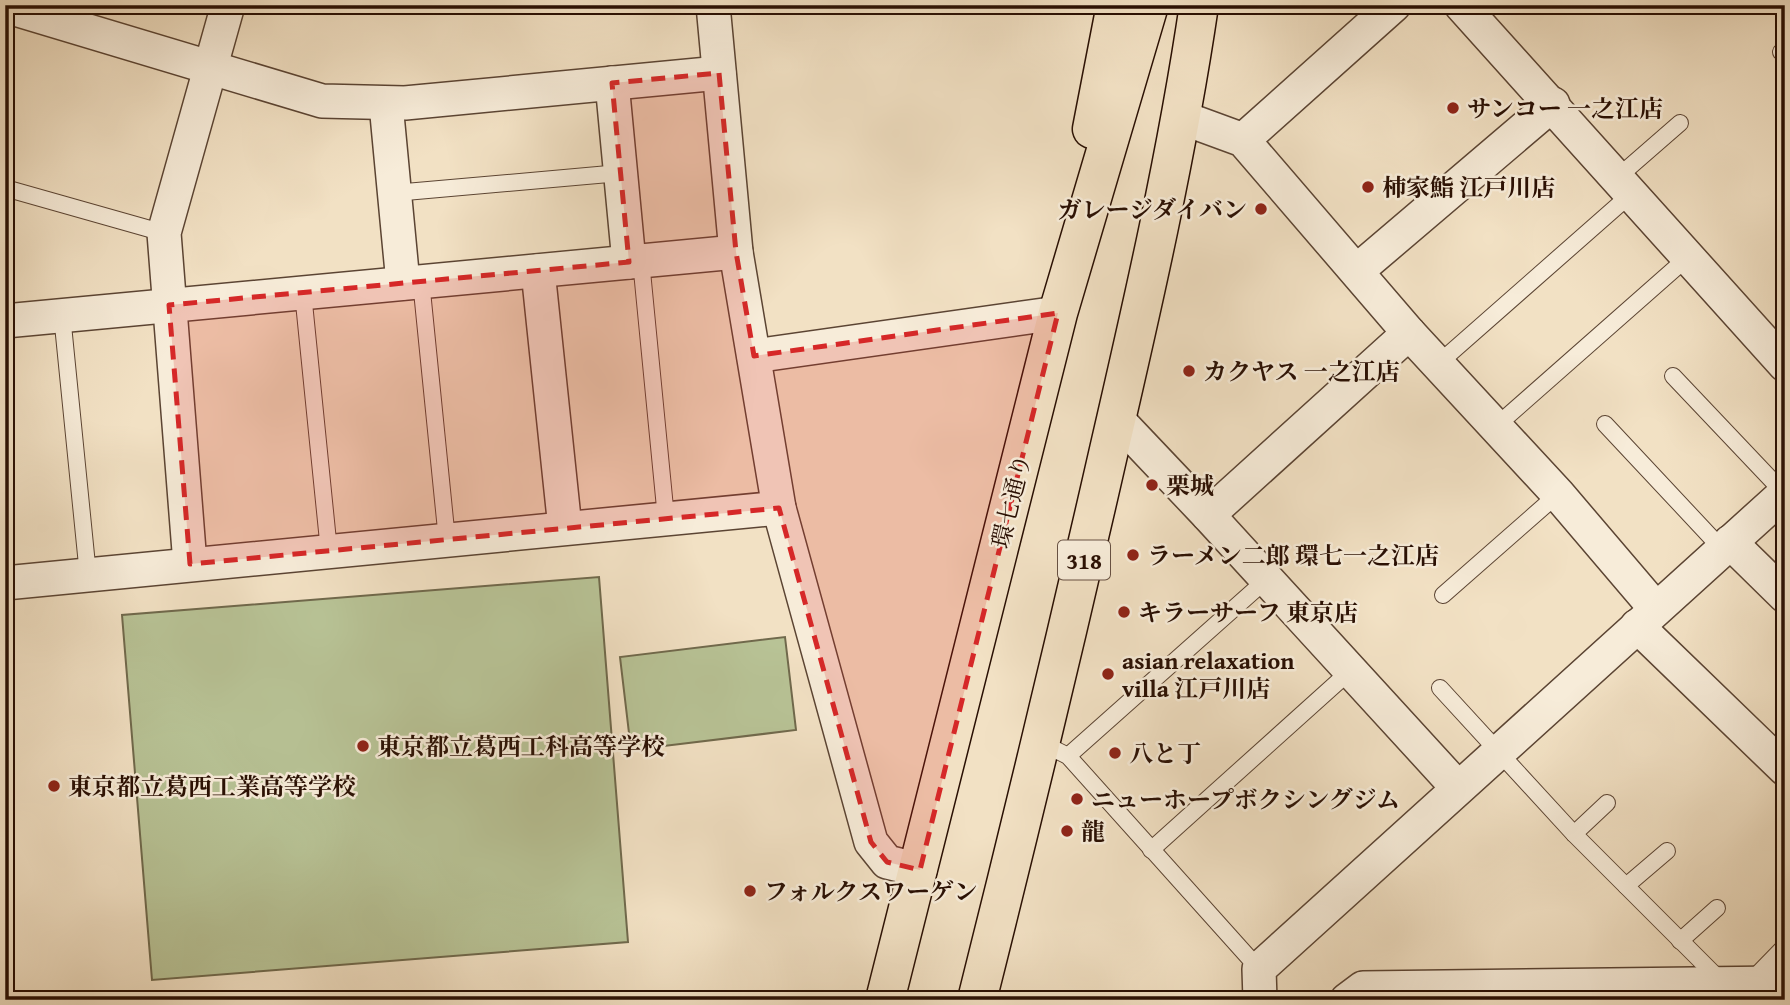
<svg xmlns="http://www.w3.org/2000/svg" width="1790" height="1005" font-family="'Gentium Book Plus','Noto Serif JP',serif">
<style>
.green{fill:#b8c396;stroke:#70694c;stroke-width:2}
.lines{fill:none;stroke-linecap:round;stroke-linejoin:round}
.lane-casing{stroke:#5b4433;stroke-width:18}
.street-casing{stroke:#5b4433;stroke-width:36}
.primary-casing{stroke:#290f03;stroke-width:41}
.lane{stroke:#f7ecd9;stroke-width:16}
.street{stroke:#f7ecd9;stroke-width:33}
.primary{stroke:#f2e1c4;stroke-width:38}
.marked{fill:#d62828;fill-opacity:0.2;stroke:#d62828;stroke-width:5;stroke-dasharray:14 9;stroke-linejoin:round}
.poi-dot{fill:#8f2418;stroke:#f7ecd9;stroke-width:2.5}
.labels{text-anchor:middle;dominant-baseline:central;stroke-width:5;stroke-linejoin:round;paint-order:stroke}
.shield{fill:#f7ecd9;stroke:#675143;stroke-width:2}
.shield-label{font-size:23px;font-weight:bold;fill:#290f03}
.poi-label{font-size:24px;font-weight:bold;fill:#290f03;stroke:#f7ecd9;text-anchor:start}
.street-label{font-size:24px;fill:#290f03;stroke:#f7ecd9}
</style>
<rect width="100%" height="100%" fill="#f2e1c4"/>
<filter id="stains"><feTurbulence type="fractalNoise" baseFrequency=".00286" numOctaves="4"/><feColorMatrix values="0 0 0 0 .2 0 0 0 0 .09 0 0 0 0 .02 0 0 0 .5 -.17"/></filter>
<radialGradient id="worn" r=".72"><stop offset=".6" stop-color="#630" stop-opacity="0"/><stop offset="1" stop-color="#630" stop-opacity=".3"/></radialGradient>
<g class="green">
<polygon points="599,577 628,942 152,980 122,615"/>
<polygon points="785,637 796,730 631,750 620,657"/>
</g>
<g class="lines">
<defs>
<g id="lane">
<polyline points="1781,52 1785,49"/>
<polyline points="1618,177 1680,123"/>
<polyline points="5,188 164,233"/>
<polyline points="394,193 620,173"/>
<polyline points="641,261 666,518"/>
<polyline points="421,281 447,540"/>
<polyline points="303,293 329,551"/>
<polyline points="62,315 88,575"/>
<polyline points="1439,363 1631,194"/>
<polyline points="1673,376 1784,493"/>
<polyline points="1605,424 1722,549"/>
<polyline points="1494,428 1688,257"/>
<polyline points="1443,595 1558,494"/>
<polyline points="1440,688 1574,834 1722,982"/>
<polyline points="1042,743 1068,756 1259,969"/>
<polyline points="1068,756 1267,579"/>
<polyline points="1574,834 1607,803"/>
<polyline points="1151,850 1350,671"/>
<polyline points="1626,886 1667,851"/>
<polyline points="1680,941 1717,908"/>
<polyline points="1750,982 1785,946"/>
</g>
<g id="street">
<polyline points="713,5 736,252 779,508 871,842 887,862 920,870"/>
<polyline points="1461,5 1785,365"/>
<polyline points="5,6 322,101 405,103 719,73"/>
<polyline points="612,83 629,262"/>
<polyline points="386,104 403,283"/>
<polyline points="1183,118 1243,140 1409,333 1558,494 1656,609"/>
<polyline points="1243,140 1394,5"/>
<polyline points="1358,270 1553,104"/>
<polyline points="538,271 565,528"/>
<polyline points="5,321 736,252"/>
<polyline points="754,356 1058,313"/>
<polyline points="1116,418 1208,515 1458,788"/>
<polyline points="1208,515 1409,333"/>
<polyline points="1730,542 1785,596"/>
<polyline points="190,564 164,233 228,5"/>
<polyline points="5,583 779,508"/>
<polyline points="1637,626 1785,769"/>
<polyline points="1260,1000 1259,969 1785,493"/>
<polyline points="1347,1000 1363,988 1785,983"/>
</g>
<g id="primary">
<polyline points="1092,129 1116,5"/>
<polyline points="885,1000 1058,313 1149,5"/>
<path d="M977,1000c46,-183 90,-366 132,-550 34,-147 68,-295 90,-445"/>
</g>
</defs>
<use href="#lane" class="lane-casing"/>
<use href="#street" class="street-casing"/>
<use href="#primary" class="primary-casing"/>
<use href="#lane" class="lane"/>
<use href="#street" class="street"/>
<use href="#primary" class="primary"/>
</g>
<path class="marked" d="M719,73l17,179 18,104 304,-43 -138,557 -33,-8 -16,-20 -92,-334 -589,56 -21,-259 460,-43 -17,-179z"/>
<g class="poi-dot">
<circle cx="1453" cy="108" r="7"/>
<circle cx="1368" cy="187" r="7"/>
<circle cx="1261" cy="209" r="7"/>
<circle cx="1189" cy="371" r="7"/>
<circle cx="1152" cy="485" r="7"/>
<circle cx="1133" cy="555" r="7"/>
<circle cx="1124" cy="612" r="7"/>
<circle cx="1108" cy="674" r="7"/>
<circle cx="363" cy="746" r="7"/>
<circle cx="1115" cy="753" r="7"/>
<circle cx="54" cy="786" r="7"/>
<circle cx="1077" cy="799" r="7"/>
<circle cx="1067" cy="831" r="7"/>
<circle cx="750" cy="891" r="7"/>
</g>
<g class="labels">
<rect class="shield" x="1058" y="540.5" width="52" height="39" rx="5"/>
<g class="shield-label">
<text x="1084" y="560">318</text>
</g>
<g class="poi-label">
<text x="1467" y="108">サンコー 一之江店</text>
<text x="1382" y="187">柿家鮨 江戸川店</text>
<text x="1247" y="209" text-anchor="end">ガレージダイバン</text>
<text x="1203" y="371">カクヤス 一之江店</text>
<text x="1166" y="485">栗城</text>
<text x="1147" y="555">ラーメン二郎 環七一之江店</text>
<text x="1138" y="612">キラーサーフ 東京店</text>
<text x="1122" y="660">asian relaxation<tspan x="1122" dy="28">villa 江戸川店</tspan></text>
<text x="377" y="746">東京都立葛西工科高等学校</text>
<text x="1129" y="753">八と丁</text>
<text x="68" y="786">東京都立葛西工業高等学校</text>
<text x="1091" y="799">ニューホープボクシングジム</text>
<text x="1081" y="831">龍</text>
<text x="764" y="891">フォルクスワーゲン</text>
</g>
<g class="street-label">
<text transform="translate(1011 501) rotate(-76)">環七通り</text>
</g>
</g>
<rect width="1790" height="1005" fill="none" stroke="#f2e1c4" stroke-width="28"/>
<rect x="7" y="7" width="1776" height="991" fill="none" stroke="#290f03" stroke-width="3.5"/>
<rect x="14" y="14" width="1762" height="977" fill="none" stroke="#290f03" stroke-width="2"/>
<rect width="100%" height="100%" filter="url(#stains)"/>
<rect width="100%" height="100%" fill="url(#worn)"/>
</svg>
